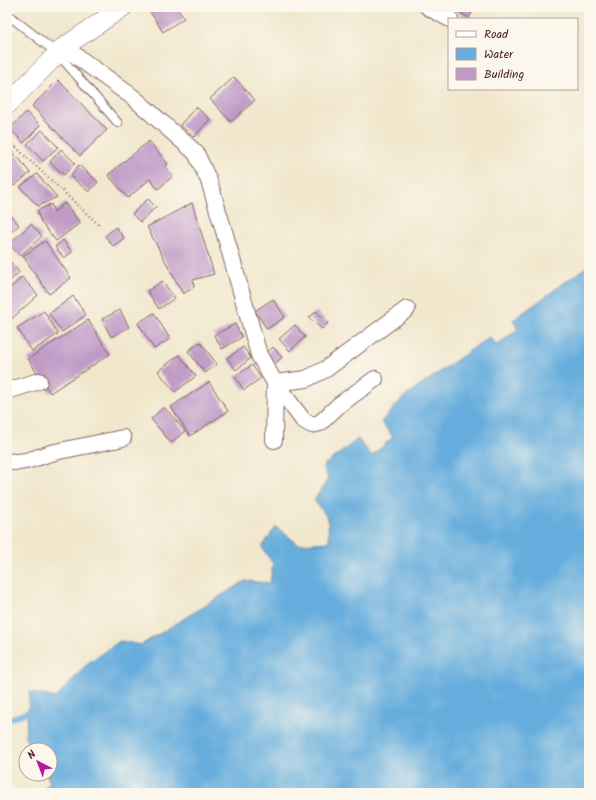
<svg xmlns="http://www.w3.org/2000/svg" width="596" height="800" font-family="Kalam,sans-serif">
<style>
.water{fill:#66addd;stroke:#586684}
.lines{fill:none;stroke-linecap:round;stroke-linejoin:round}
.stream{stroke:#66addd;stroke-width:5.5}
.building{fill:#c09bc7}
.service-casing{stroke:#846564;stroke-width:10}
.minor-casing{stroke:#846564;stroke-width:18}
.tertiary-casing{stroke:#846564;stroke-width:20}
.path{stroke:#846564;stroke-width:2.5;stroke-dasharray:1 3;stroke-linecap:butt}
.service{stroke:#fff;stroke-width:8}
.minor{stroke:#fff;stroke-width:16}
.tertiary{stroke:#fff;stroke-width:19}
</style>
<rect width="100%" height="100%" fill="#fbf7ec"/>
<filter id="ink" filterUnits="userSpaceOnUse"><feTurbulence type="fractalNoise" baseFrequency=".025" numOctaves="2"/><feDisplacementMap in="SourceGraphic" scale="8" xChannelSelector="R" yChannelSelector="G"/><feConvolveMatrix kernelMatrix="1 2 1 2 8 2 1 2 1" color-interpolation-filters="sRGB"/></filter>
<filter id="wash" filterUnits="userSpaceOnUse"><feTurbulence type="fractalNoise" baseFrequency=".012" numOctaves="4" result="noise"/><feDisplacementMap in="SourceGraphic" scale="16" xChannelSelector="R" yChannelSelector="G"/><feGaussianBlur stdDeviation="0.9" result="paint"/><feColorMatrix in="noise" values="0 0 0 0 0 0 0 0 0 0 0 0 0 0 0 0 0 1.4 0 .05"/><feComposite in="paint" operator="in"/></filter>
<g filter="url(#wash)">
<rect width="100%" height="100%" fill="#f1e7cd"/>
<polygon class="water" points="589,265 589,793 39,793 50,782 46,774 50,774 50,750 32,750 25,737 30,692 56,698 89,662 120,641 141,645 245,581 270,583 273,564 262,547 276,527 298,544 329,542 328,518 314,500 328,479 323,466 358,439 372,456 393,437 381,422 403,398 489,337 497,345 518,329 513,320"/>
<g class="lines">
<polyline class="stream" points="7,720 28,712"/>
</g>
<g id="blocks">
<g class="building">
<polygon points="153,7 176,7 184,18 163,32 149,10"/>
<polygon points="450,7 475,7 469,18"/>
<polygon points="234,77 255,100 231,122 210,99"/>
<polygon points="58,80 107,130 80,156 32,106"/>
<polygon points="196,107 210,119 194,137 180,125"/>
<polygon points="26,112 40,125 24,143 10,129"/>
<polygon points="42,130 58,147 43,161 27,144"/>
<polygon points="149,141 168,164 165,166 173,176 158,189 150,179 128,198 108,175"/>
<polygon points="7,145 15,154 7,161"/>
<polygon points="61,149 75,163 64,175 50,162"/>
<polygon points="18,157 30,173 14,186 7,178 7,166"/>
<polygon points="79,165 98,182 89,192 70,176"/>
<polygon points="37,174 57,197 38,206 20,187"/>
<polygon points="148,199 156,207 140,222 132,214"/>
<polygon points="65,203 80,223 56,241 41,222 37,211 51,204 54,212"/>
<polygon points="192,203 214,274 193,280 194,287 183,294 147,227"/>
<polygon points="7,211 19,225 7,235"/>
<polygon points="31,224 42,236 20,256 9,244"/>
<polygon points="116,227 124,238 113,246 105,236"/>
<polygon points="63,240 72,252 64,258 55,247"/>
<polygon points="45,241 71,278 49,294 23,256"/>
<polygon points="7,258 19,272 7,284"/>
<polygon points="22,277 38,295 7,323 7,291"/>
<polygon points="162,281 175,298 159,309 147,291"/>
<polygon points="73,296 86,315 62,332 49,314"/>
<polygon points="273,299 285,317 267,329 255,311"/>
<polygon points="120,310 129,327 111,337 102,319"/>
<polygon points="44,311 58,334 32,351 17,328"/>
<polygon points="316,311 328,323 322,329 309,318"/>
<polygon points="154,313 170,339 154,349 138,323"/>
<polygon points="88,320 110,354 50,393 28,359"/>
<polygon points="235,324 242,337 222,349 214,335"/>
<polygon points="295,325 305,337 290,351 279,339"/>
<polygon points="200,342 217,364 205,373 188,351"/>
<polygon points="243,347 251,358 236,370 227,358"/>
<polygon points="273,347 282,357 273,366 263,356"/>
<polygon points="179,355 196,376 175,392 158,371"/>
<polygon points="252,365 261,378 244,390 235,377"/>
<polygon points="209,382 228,411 190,436 171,407"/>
<polygon points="164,407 185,431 171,443 151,419"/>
</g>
</g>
</g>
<g filter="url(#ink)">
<use href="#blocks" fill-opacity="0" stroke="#846564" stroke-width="1"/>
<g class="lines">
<defs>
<polyline id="service" points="7,14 58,54 118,123"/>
<g id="minor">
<polyline points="428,7 450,19"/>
<polyline points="64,47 134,98 196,153 209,181 224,231 259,355 275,383 274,440"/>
<polyline points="275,383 306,379 326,369 407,309"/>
<polyline points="275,383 303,420 312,425 320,423 339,405 375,379"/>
<polyline points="7,391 39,381"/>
<path d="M7,461c18,4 31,-5 48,-9 23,-5 45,-9 68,-14"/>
</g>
<polyline id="tertiary" points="7,105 64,47 123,7"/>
</defs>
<use href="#service" class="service-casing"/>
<use href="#minor" class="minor-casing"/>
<use href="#tertiary" class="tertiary-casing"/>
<polyline class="path" points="7,139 100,226"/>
<use href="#service" class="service"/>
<use href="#minor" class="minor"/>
<use href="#tertiary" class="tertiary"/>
</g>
</g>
<rect width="596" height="800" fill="none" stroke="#fbf7ec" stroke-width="24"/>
<rect x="448" y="18" width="130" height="72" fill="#fbf7ec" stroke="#b4a19f"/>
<rect x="456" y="31" width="20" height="6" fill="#ffffff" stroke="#b4a19f"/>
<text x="484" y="38" font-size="12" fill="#4a1f2b">Road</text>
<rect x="456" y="48" width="20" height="12" fill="#66addd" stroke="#b4a19f"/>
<text x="484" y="58" font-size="12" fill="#4a1f2b">Water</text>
<rect x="456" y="68" width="20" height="12" fill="#c09bc7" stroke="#b4a19f"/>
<text x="484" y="78" font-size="12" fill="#4a1f2b">Building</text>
<g transform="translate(38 762) rotate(318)"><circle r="19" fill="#fbf7ec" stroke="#b4a19f"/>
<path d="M0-3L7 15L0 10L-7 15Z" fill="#b5179e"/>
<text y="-6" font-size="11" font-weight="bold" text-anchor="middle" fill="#4a1f2b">N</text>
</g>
</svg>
